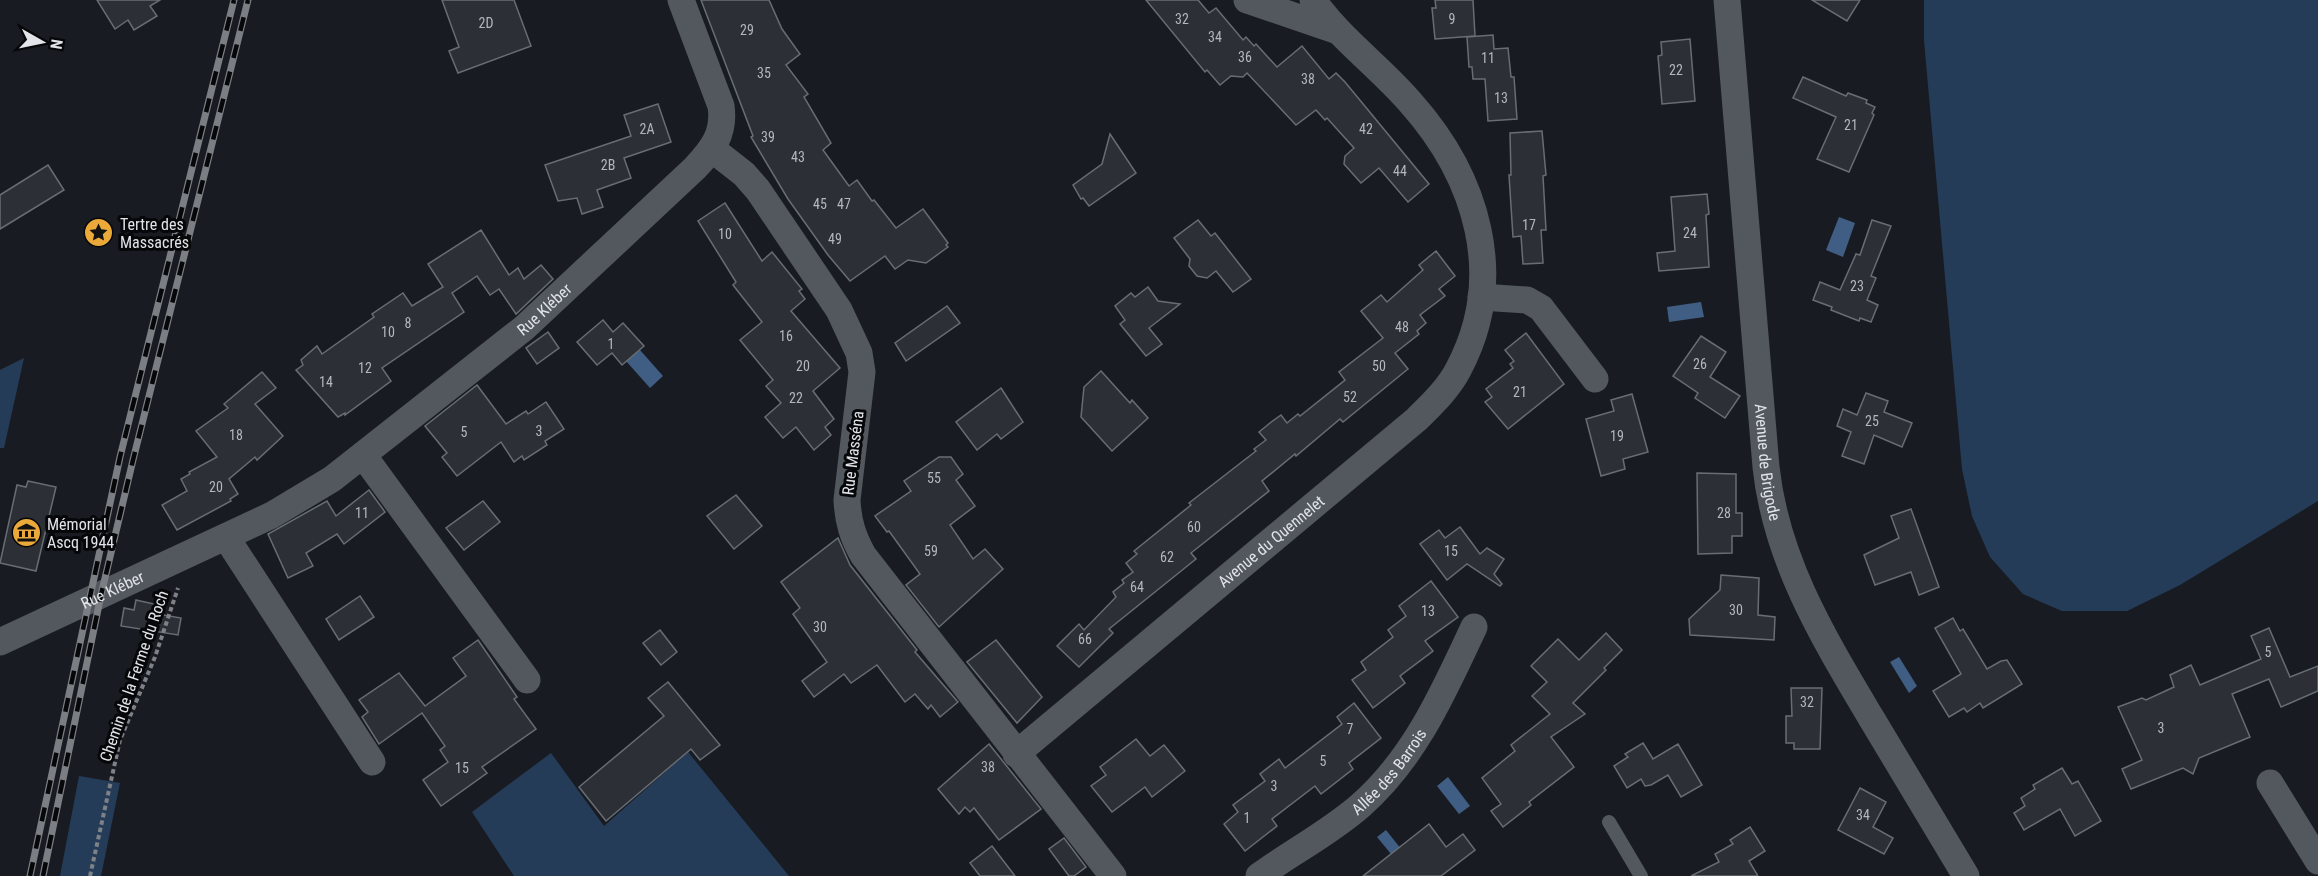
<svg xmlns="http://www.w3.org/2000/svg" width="2318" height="876" font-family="'Roboto Condensed',sans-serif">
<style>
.green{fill:#253c59}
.water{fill:#405e83}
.building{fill:#2c3036;stroke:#686d74;stroke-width:1.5}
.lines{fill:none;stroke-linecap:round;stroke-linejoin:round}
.path{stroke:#7e8186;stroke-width:4;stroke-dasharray:4.5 3;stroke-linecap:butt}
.lane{stroke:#53585e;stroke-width:14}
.street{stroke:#53585e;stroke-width:27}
.rail-casing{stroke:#7b7f84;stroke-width:7}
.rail{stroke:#050709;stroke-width:4.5;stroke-dasharray:14;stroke-linecap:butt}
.labels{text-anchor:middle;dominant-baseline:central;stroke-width:6;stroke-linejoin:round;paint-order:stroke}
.number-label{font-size:14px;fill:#b4b7bc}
.poi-label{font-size:16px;fill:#e1e4e8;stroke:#050709;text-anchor:start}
.street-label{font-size:16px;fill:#e1e4e8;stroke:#050709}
</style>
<rect width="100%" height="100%" fill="#181c22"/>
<g class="green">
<polygon points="1924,0 2318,0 2318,501 2180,585 2127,611 2062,611 2023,594 1990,557 1972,516 1962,469 1924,40"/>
<polygon points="24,358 4,448 0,448 0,370"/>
<polygon points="688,752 789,876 514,876 472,812 551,753 604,826"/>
<polygon points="79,776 120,783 101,876 60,876"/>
</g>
<g class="water">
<polygon points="1839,217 1855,223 1843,257 1826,250"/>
<polygon points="1701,302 1704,317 1669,322 1667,307"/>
<polygon points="640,350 663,376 650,388 626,361"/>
<polygon points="1899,657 1917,686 1909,693 1890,662"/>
<polygon points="1448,777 1470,806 1459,814 1437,786"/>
<polygon points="1386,830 1405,854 1396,860 1377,837"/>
</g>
<g class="building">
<polygon points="97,0 160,0 150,6 157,16 134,30 128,20 115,29"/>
<polygon points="442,0 514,0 531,46 458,73 449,51 459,47"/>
<polygon points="701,0 769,0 782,29 800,54 786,65 808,94 804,97 831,143 823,150 849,186 857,180 872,201 874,200 896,228 923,209 948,243 946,245 948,247 926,263 908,260 895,269 885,256 850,281 828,255 788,199 751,137 753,136"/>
<polygon points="1146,0 1198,0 1209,13 1216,8 1243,40 1246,37 1254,46 1256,44 1277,67 1302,46 1329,79 1336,73 1345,82 1429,184 1408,202 1379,168 1361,183 1344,164 1345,156 1354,148 1327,118 1325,120 1316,110 1296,125 1247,73 1243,77 1231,76 1220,85 1207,70 1205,72"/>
<polygon points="1435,0 1473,0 1475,36 1435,39 1432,8 1436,8"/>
<polygon points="1812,0 1860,0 1847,21"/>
<polygon points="1493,35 1494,49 1508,48 1511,77 1514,77 1517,119 1488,121 1485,79 1473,79 1472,67 1469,67 1467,37"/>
<polygon points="1690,39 1695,101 1662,104 1658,56 1662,55 1661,42"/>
<polygon points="1803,77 1846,96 1848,93 1867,100 1866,103 1875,107 1872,113 1874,115 1849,172 1817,159 1836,117 1793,98"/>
<polygon points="658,104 671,142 624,158 631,178 597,190 603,207 582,214 577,198 558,201 545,165 631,136 624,115"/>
<polygon points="1542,131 1546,175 1543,176 1546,230 1541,230 1543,263 1523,264 1521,236 1513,237 1509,175 1511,175 1510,133"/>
<polygon points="1110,134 1136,173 1089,206 1083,198 1081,199 1073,185 1102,164"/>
<polygon points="48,165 64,190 0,229 0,195"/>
<polygon points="1707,194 1709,214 1706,215 1709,267 1659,271 1657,253 1675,251 1671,197"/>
<polygon points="725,203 762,261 772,252 802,289 799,291 805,299 791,311 840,368 813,391 834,419 825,427 831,435 814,450 796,427 783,438 765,417 781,403 766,386 773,380 740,340 762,322 733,285 736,282 698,221"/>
<polygon points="1198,220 1211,236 1215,233 1251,279 1233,292 1216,271 1207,278 1197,276 1189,266 1190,259 1174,238"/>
<polygon points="1872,220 1891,226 1871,276 1876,278 1867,300 1878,305 1871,322 1860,318 1859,321 1831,310 1832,307 1813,300 1820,282 1840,290 1856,254 1860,255"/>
<polygon points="481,230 509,275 518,268 524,279 541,265 553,279 516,314 499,289 490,295 477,276 452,293 464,312 382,368 391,381 345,415 345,413 338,417 296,370 303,365 301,360 317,346 322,354 374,317 372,314 403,293 412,306 443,287 428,264"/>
<polygon points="1436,251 1455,276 1439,289 1445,296 1420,315 1426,323 1417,331 1419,334 1395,353 1408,369 1343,422 1340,419 1296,456 1295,454 1262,481 1269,491 1191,553 1196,559 1109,629 1113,633 1079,667 1057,646 1079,624 1084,630 1116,597 1113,592 1124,583 1122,580 1133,572 1126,563 1137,554 1134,551 1191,505 1189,503 1256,451 1254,449 1266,440 1259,432 1270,423 1281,415 1287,423 1298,414 1300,416 1345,380 1339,372 1383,338 1361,311 1381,295 1387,302 1423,270 1419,265"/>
<polygon points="1148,287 1158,301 1180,304 1149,328 1162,344 1146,356 1120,324 1125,320 1115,306 1131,293 1135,297"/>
<polygon points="947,306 960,323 906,361 895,343"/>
<polygon points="603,320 613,332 623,323 644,346 622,365 612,353 597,365 577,342"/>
<polygon points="548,332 559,348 537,364 526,348"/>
<polygon points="1526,333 1564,384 1508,429 1485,402 1492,397 1486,389 1513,368 1510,364 1514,361 1505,350"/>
<polygon points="1701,336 1726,352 1710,377 1740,396 1725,418 1695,398 1698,393 1673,376"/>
<polygon points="1101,371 1130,403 1132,400 1148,418 1112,451 1081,417 1084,387"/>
<polygon points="262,372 276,388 255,404 283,436 257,460 255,457 229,479 238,494 230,499 231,501 177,530 162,505 187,491 181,479 190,474 189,472 217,457 196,431 228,408 224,404"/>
<polygon points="477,385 506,424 526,411 528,414 546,402 564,429 545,441 547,445 524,460 522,456 514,462 501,442 457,476 442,457 447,453 425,426"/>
<polygon points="1001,388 1023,422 1001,439 997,434 977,450 956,422"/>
<polygon points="1866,393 1888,401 1884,412 1912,423 1902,447 1874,435 1864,464 1842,456 1851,432 1837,426 1843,409 1857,415"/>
<polygon points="1632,394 1648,452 1623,459 1625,469 1601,476 1586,419 1614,411 1611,400"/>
<polygon points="939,457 951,457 963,474 956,480 975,506 950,525 973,559 985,549 1003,569 939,627 906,585 920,574 889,531 887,532 875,516 911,491 904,481"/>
<polygon points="1697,473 1736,474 1736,513 1742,513 1742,536 1732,536 1732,553 1698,554"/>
<polygon points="28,481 56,487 36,571 0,563 17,485 26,487"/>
<polygon points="369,490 385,512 344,544 337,534 306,553 313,566 288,578 268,534 327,501 336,516"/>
<polygon points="736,495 762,526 734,549 707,516"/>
<polygon points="483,501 500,522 464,550 446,528"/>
<polygon points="1911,509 1939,587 1919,595 1911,572 1875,585 1864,555 1899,538 1891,516"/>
<polygon points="1460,527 1480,554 1487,548 1504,559 1494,574 1502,584 1500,586 1467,564 1447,580 1420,544 1439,530 1445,538"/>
<polygon points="838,538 850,565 917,650 915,652 958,702 940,717 931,705 928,709 915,694 905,702 877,665 851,683 844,674 814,697 802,681 827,662 793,614 800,608 781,582"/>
<polygon points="1721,575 1759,578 1758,615 1775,617 1774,640 1690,635 1689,619 1720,590"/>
<polygon points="1431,581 1458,617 1425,641 1433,651 1400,676 1405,683 1373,708 1352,680 1366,670 1361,662 1393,637 1388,630 1406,616 1399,606"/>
<polygon points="360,596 374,617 339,640 326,619"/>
<polygon points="136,600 154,604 152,613 181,618 178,635 121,626 124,608 134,610"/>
<polygon points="1953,618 1960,631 1963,629 1987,669 2001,661 2007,660 2022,684 1983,708 1980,703 1967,712 1964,708 1949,717 1933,691 1961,674 1935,628"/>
<polygon points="2269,628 2290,677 2318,666 2318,691 2281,707 2269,679 2232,694 2250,737 2199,758 2193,774 2183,768 2131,789 2122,769 2142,760 2118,707 2142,698 2146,700 2174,687 2170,675 2191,665 2200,685 2261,659 2251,636"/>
<polygon points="660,630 677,652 661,665 643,643"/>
<polygon points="1606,633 1622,650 1604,668 1606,670 1573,703 1585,714 1551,737 1574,767 1529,802 1531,805 1503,827 1491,811 1501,804 1482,778 1515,751 1511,745 1550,714 1532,696 1547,682 1531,666 1558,639 1579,660"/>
<polygon points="478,640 517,697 514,699 536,729 482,767 487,773 441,806 423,780 448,762 440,750 445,746 422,713 379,744 362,717 368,712 359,700 399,673 425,706 466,676 453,658"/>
<polygon points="996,640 1042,697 1017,723 967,662"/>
<polygon points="668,682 720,745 700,760 691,749 606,821 579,787 664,716 648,698"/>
<polygon points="1791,688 1822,688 1820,749 1794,749 1794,743 1786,743 1786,716 1792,716"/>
<polygon points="1354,703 1381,738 1349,763 1353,769 1321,794 1315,786 1272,819 1277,826 1245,851 1224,824 1238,812 1233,805 1265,781 1260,774 1279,759 1285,768 1342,724 1337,717"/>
<polygon points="1136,739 1150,756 1164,745 1185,771 1152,797 1145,787 1112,812 1091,786 1106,775 1100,767"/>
<polygon points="1643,743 1653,759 1678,744 1702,785 1681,797 1668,775 1651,785 1645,786 1641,779 1627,788 1614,766 1628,757 1625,754"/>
<polygon points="989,744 1041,809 999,840 974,808 970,812 965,807 959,814 938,789"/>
<polygon points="2062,768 2072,784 2078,781 2101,821 2075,836 2060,809 2024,830 2014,813 2025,806 2021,798 2035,789 2033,785"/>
<polygon points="1860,788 1886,802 1873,827 1893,838 1884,854 1838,830"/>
<polygon points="1429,824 1446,847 1463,834 1475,850 1441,876 1363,876"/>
<polygon points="1750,827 1765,851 1749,861 1758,876 1691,876 1719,862 1715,854 1733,844 1730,840"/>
<polygon points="1064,838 1086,867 1074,876 1069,876 1049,849"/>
<polygon points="992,846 1015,876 980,876 970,863"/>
</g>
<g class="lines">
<polyline class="path" points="90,876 120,740 155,657 178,588"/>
<polyline class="lane" points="1609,822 1641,876"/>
<g class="street">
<polyline points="1247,0 1338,31"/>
<path id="s1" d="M1727,0l39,467c10,93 57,170 104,249 32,53 64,107 96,160"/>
<path d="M712,149l32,25 14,16 81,120 20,43 3,19 -15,128c1,22 6,37 16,55l250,321"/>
<polyline points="1481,297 1527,300 1541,308 1595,379"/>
<polyline points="363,455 527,680"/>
<polyline points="226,537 372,762"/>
<path id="s2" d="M0,642l272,-127 60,-36 192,-151 171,-160c18,-19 30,-35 26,-62l-40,-106"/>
<path id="s3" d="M1016,754l401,-335c15,-15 31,-30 41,-49 50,-93 19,-193 -48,-268 -31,-36 -70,-63 -97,-102"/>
<polyline points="2270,783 2318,861"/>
<path id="s4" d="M1259,876c33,-24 70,-43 101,-70 55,-48 84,-115 114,-179"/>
</g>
<defs>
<g id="rail">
<polyline points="30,876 120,457 234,0"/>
<polyline points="43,876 101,595 133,460 248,0"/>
</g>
</defs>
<use href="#rail" class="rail-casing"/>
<use href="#rail" class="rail"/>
</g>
<defs>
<symbol id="sight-disc" viewBox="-11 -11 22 22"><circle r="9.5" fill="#eba93a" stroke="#050709"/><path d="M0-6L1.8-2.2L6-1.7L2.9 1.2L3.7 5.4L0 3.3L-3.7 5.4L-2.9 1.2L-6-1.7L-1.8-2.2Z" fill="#111"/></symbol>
<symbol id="museum-disc" viewBox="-11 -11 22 22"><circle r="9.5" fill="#eba93a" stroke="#050709"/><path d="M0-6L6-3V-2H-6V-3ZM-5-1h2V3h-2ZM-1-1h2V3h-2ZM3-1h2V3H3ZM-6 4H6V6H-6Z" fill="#111"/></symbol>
</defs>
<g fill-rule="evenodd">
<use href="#sight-disc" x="82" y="216" width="33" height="33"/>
<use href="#museum-disc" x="10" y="516" width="33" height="33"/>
</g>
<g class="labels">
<g class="number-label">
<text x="1182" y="19">32</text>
<text x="1452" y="19">9</text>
<text x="486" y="23">2D</text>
<text x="747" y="30">29</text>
<text x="1215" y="37">34</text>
<text x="1245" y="57">36</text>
<text x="1488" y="58">11</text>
<text x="1676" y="70">22</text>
<text x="764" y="73">35</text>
<text x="1308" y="79">38</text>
<text x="1501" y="98">13</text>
<text x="1851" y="125">21</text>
<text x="647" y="129">2A</text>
<text x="1366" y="129">42</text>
<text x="768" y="137">39</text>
<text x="798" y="157">43</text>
<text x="608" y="165">2B</text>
<text x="1400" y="171">44</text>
<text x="820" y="204">45</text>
<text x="844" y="204">47</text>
<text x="1529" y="225">17</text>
<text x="1690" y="233">24</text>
<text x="725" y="234">10</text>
<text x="835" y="239">49</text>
<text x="1857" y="286">23</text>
<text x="408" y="323">8</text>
<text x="1402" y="327">48</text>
<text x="388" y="332">10</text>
<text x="786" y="336">16</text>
<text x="611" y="344">1</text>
<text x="1700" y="364">26</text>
<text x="803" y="366">20</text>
<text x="1379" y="366">50</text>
<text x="365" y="368">12</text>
<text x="326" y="382">14</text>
<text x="1520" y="392">21</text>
<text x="1350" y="397">52</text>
<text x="796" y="398">22</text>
<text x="1872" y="421">25</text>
<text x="539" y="431">3</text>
<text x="464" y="432">5</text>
<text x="236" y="435">18</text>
<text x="1617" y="436">19</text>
<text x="934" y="478">55</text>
<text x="216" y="487">20</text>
<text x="362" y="513">11</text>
<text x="1724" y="513">28</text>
<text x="1194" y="527">60</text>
<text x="931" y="551">59</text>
<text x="1451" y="551">15</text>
<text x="1167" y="557">62</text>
<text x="1137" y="587">64</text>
<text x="1736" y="610">30</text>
<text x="1428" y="611">13</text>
<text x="820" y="627">30</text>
<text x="1085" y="639">66</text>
<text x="2268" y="652">5</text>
<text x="1807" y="702">32</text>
<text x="2161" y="728">3</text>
<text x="1350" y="729">7</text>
<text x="1323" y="761">5</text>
<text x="988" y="767">38</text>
<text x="462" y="768">15</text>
<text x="1274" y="786">3</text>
<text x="1863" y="815">34</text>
<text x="1247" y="818">1</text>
</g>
<g class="poi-label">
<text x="120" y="224">Tertre des<tspan x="120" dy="18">Massacrés</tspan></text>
<text x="47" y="524">Mémorial<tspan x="47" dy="18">Ascq 1944</tspan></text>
</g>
<g class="street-label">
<text stroke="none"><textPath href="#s2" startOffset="642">Rue Kléber</textPath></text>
<text transform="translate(853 453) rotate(-83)">Rue Masséna</text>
<text stroke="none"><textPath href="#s1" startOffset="464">Avenue de Brigode</textPath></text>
<text stroke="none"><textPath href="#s3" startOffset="332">Avenue du Quennelet</textPath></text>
<text stroke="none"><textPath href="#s2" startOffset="124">Rue Kléber</textPath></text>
<text transform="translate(134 676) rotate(-71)">Chemin de la Ferme du Roch</text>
<text stroke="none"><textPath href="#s4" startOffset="168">Allée des Barrois</textPath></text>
</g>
</g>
<g transform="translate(42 42) rotate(99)" stroke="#050709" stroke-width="4.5" paint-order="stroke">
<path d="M0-4.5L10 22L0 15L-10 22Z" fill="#e1e4e8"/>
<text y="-9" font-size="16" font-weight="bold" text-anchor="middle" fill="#e1e4e8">N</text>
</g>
</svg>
